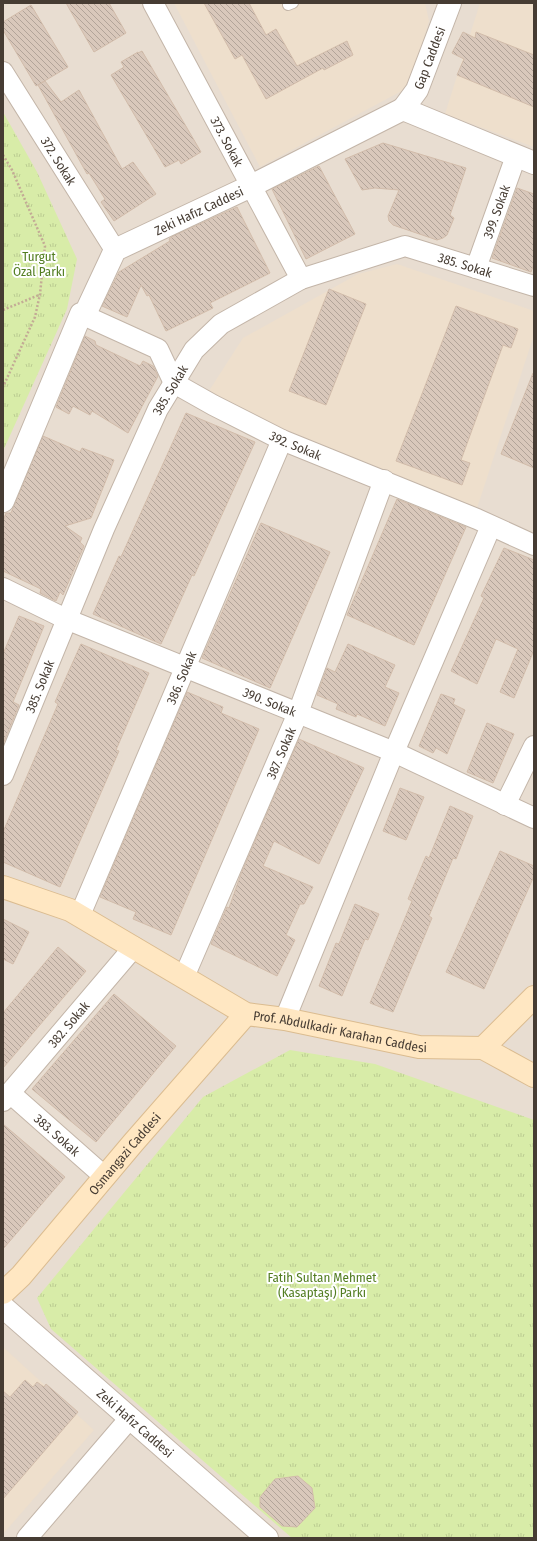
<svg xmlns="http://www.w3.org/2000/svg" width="537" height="1541" font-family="'Fira Sans Condensed',sans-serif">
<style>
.residential{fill:#e8ddd1}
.education{fill:#eedfcc}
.park{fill:url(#park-tufts)}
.building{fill:url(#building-back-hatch);stroke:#d2bcaa}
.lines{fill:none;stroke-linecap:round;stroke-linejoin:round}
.service-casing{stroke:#c3b5a8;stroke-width:12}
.minor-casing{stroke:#c3b5a8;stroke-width:22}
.tertiary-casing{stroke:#c3b5a8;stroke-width:24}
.secondary-casing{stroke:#dbbc90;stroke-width:24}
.path{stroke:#c3ab95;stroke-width:2.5;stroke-dasharray:2 2;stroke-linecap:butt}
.service{stroke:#fff;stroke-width:10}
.minor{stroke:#fff;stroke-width:20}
.tertiary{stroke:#fff;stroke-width:22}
.secondary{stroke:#ffe7c2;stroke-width:22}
.labels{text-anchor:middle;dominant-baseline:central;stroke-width:4;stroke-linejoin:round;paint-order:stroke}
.street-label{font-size:13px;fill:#463c33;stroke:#fff}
.park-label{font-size:13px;fill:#527d21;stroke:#fff}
</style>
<defs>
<pattern id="park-tufts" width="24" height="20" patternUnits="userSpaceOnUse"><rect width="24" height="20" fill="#d8eca8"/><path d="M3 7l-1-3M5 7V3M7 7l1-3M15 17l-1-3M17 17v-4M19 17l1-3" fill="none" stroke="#bbcb91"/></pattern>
<pattern id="building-back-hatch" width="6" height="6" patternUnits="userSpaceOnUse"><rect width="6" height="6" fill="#d9c8bb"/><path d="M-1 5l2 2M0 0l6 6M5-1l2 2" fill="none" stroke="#b2a499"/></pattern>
</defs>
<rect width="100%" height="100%" fill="#f4ece3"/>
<rect class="residential" x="3" y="3" width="531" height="1535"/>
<g class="education">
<polygon points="174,3 425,3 429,21 409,87 260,167"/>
<polygon points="480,3 534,3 534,147 445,114"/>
<polygon points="397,264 534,311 534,335 476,511 268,430 207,394 243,338 358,274"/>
<polygon points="3,1347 94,1430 3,1534"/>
</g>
<g class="park">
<polygon points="3,112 37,172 77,259 67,309 3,451"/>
<polygon points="290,1050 375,1064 534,1120 534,1538 292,1538 51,1329 37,1298 203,1097"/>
</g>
<g class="building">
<polygon points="66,3 109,3 126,33 94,52"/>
<polygon points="204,3 249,3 266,35 276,29 297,66 347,41 353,55 324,70 323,68 266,99 242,55 235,59"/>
<polygon points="31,5 68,67 36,86 3,30 3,22"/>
<polygon points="463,32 475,38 476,32 534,55 534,107 457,75 464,59 452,53"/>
<polygon points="142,51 201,152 181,164 179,160 165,167 111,75 124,67 121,62 138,52 138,53"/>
<polygon points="45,81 61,102 79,90 122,169 133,162 156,194 114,221 101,202 105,199 89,173 87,174 38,85"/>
<polygon points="383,143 466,168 450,215 454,218 447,235 443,238 437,240 393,225 389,221 388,216 399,190 375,188 362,190 345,159"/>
<polygon points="319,166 355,234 306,259 272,189"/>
<polygon points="517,188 534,194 534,264 531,272 492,258"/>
<polygon points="237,207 270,273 210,303 213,308 166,331 149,295 147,296 141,285 127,317 102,306 119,272 170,241 169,239 173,236"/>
<polygon points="329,289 366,304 326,405 289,391"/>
<polygon points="456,306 518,329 511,348 503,345 461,460 470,463 462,485 396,461"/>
<polygon points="85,336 95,341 96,345 140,366 143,361 153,366 158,376 128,433 92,411 90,415 73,406 69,414 56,407"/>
<polygon points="533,373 534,373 534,468 501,454"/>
<polygon points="186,413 255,442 194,576 192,575 161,644 93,614 119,556 121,557"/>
<polygon points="43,436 80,452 82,448 114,460 91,518 65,526 82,538 80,542 84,546 63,595 60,592 56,601 40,593 41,589 3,571 3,521 6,513 11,513"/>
<polygon points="397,499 466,527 414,645 347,615"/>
<polygon points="261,523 330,552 270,688 202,658"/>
<polygon points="504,548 534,560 534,650 514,698 500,692 518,649 496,639 477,684 451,671 484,598 481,596"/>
<polygon points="19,616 44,626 13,702 19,705 3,744 3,654"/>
<polygon points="81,644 149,673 116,750 119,751 60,887 3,862 3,832 58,704 55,702"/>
<polygon points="348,644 395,665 385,687 399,693 385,726 357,714 356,717 336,709 338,704 317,695 327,668 335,672"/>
<polygon points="187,692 223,707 221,713 259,729 171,935 133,919 136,912 100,897"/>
<polygon points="441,694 455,699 453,704 465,710 447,754 436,748 433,753 419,746"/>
<polygon points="487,723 514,734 493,783 467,772"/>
<polygon points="299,739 364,768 319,864 274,841 263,866 313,887 304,904 300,904 286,935 295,940 277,976 211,944 227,907 229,908 241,874"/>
<polygon points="400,788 424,797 406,840 383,831"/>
<polygon points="450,806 473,816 456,859 453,858 429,916 432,918 393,1012 370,1003 412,901 408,899 426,856 429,858"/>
<polygon points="500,851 534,866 534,876 484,989 446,972"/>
<polygon points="355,904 379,914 368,940 365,939 342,996 319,986 336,943 339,944"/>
<polygon points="3,919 29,932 13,964 3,959"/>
<polygon points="58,947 86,971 3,1068 3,1013"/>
<polygon points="114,994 176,1046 96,1142 32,1089"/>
<polygon points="3,1124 65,1177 3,1249"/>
<polygon points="25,1380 33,1387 37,1382 44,1387 46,1384 78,1412 3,1499 3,1391 10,1397"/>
<polygon points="298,1476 312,1488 315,1508 297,1527 282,1526 260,1507 260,1497 275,1479"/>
</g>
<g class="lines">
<defs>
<polyline id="service" points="288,5 293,3"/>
<g id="minor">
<path id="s1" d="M153,3l148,276"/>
<path id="s2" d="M3,72l112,178"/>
<path id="s3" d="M476,268l40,-112"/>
<path id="s4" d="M81,314l77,35 16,34 39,22 69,35 195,79 57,26"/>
<path id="s5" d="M3,588l63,31 328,133 140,66"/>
<path id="s6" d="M3,775l101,-246 54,-120 36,-59 27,-26 80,-45 104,-33 129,40"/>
<polyline points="505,805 534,746"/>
<path id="s7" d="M80,915l202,-475"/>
<path id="s8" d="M184,977l114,-264 86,-233"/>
<polyline points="285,1019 394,752 491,526"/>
<path id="s9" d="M10,1093l95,84"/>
<path id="s10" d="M3,1101l131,-154"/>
<polyline points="27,1538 130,1418"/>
</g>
<g id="tertiary">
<path id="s11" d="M403,109l14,-19 33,-87"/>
<path id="s12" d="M3,501l78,-187 5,-2 29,-62 136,-64 152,-77 131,54"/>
<path id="s13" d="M3,1307l264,231"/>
</g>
<g id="secondary">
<path id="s14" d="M3,887l67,23 176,104 39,5 134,28 64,1 51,28"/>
<polyline points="483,1048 534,997"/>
<path id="s15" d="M3,1293l18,-17 112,-133 113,-129"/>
</g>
</defs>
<use href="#service" class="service-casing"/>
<use href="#minor" class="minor-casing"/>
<use href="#tertiary" class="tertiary-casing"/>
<use href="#secondary" class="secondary-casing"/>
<g class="path">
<polyline points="3,155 12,170 45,246 40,294 35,317 3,387"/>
<polyline points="3,310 39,295"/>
</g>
<use href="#service" class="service"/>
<use href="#minor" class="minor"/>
<use href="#tertiary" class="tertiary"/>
<use href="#secondary" class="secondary"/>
</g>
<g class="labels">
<g class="street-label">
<text stroke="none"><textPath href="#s11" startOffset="58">Gap Caddesi</textPath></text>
<text stroke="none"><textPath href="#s1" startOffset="157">373. Sokak</textPath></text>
<text stroke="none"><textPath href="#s2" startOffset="105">372. Sokak</textPath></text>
<text stroke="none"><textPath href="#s12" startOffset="369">Zeki Hafız Caddesi</textPath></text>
<text stroke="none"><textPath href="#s3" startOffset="60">399. Sokak</textPath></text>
<text stroke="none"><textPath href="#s6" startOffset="768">385. Sokak</textPath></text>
<text stroke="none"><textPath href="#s6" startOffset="420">385. Sokak</textPath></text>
<text stroke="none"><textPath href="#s4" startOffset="259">392. Sokak</textPath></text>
<text stroke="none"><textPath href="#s7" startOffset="258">386. Sokak</textPath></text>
<text stroke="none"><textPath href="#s6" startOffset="96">385. Sokak</textPath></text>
<text stroke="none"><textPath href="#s5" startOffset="290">390. Sokak</textPath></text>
<text stroke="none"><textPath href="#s8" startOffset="244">387. Sokak</textPath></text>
<text stroke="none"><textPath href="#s10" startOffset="101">382. Sokak</textPath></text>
<text stroke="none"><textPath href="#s14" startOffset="371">Prof. Abdulkadir Karahan Caddesi</textPath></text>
<text stroke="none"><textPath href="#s9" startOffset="63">383. Sokak</textPath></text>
<text stroke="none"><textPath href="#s15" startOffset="185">Osmangazi Caddesi</textPath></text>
<text stroke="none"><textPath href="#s13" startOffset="176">Zeki Hafız Caddesi</textPath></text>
</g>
<g class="park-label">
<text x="39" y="256">Turgut<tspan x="39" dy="15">Özal Parkı</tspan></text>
<text x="322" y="1277">Fatih Sultan Mehmet<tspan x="322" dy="15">(Kasaptaşı) Parkı</tspan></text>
</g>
</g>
<rect width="537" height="1541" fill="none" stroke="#463c33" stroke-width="8"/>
</svg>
